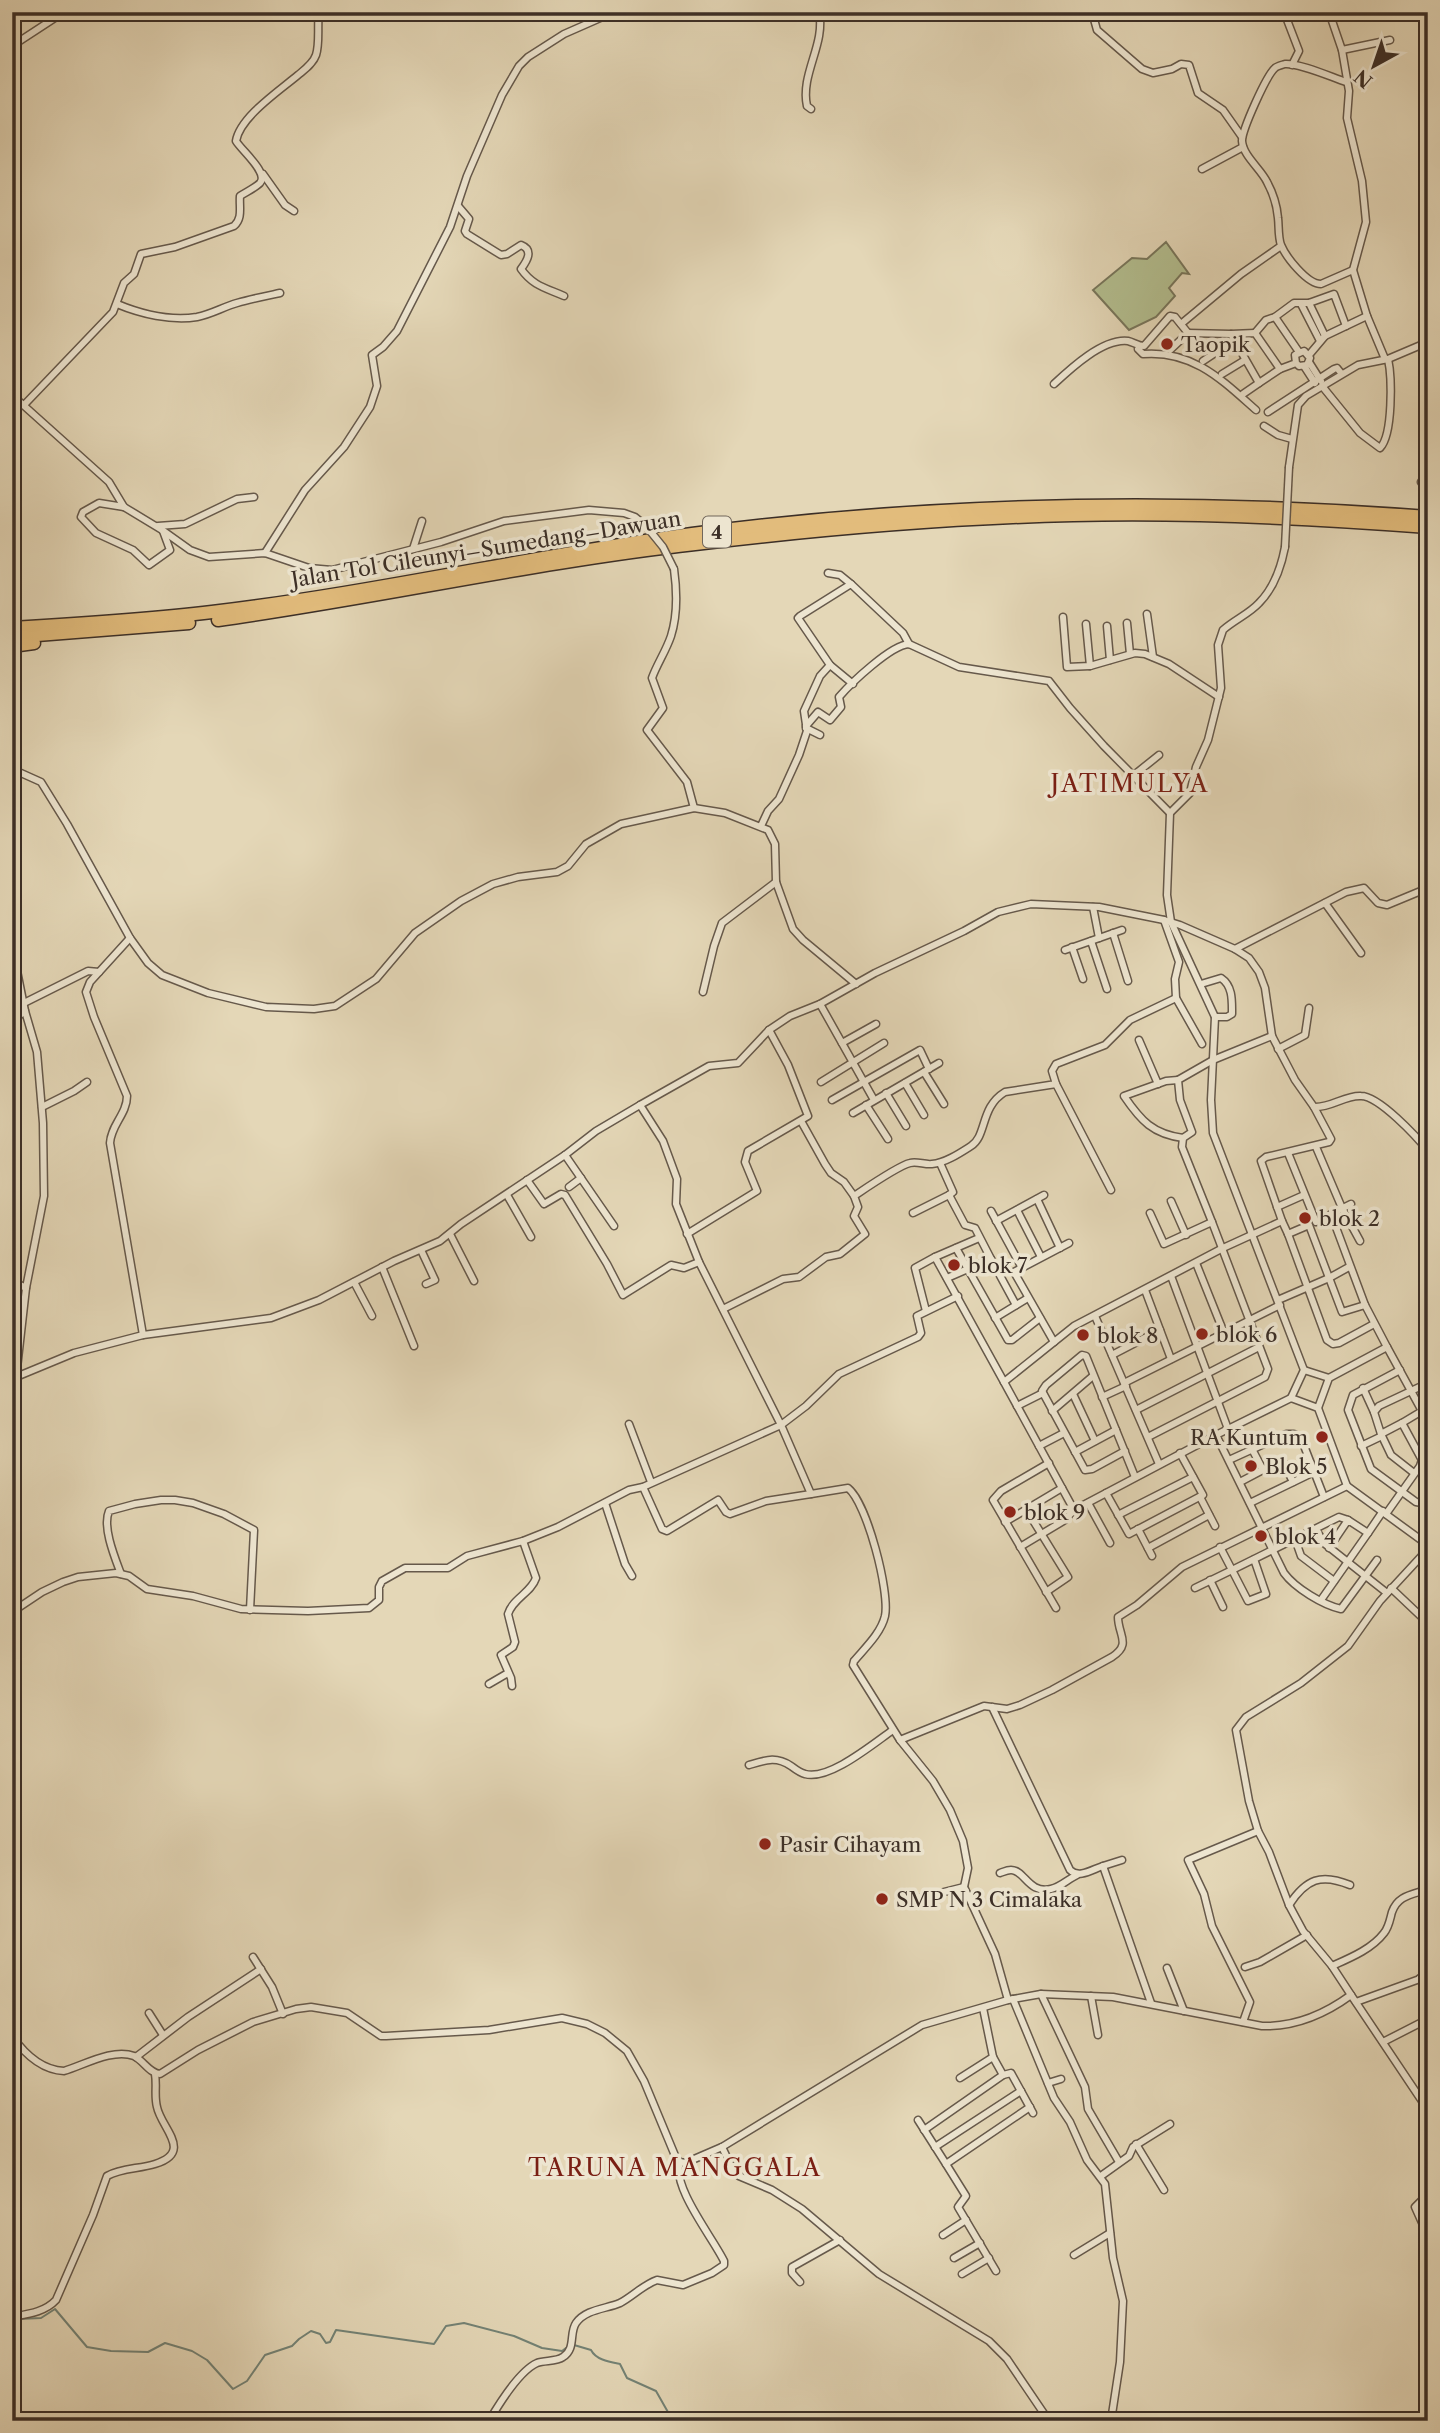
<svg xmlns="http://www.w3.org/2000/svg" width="1440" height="2433" font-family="'Libre Caslon Text',serif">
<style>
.green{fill:#b3be8f;stroke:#78765b;stroke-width:2}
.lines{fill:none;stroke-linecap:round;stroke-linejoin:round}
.stream{stroke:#738275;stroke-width:2}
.street-casing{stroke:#66594b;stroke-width:9}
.highway-casing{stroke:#3c2f27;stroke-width:15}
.street{stroke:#ede5d0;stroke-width:6}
.highway{stroke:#e2bc7c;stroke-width:12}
.street-bridge-casing{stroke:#66594b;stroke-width:9;stroke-linecap:butt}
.street-bridge{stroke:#ede5d0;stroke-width:6}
.poi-dot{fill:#8f2418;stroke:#ede5d0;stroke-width:2.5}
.labels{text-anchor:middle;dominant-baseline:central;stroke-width:7;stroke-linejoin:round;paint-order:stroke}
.shield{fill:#ede5d0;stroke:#71665a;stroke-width:2}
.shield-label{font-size:19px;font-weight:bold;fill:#3c2f27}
.poi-label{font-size:21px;fill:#3c2f27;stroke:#ede5d0;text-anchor:start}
.street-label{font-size:21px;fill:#3c2f27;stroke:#ede5d0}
.quarter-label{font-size:24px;letter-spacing:2px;fill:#7a1f14;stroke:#ede5d0}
</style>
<rect width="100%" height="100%" fill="#e4d7b7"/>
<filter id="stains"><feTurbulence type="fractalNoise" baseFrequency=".00286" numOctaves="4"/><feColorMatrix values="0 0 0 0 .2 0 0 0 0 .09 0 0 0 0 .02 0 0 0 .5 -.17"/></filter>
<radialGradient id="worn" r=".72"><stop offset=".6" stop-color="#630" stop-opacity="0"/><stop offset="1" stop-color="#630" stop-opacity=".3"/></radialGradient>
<polygon class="green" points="1166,242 1189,274 1182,273 1169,288 1175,296 1156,317 1129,330 1093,290 1132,258 1147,259"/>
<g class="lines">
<g class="stream">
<polyline points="17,2319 41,2318 55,2309 87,2347 111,2351 148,2352 165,2343 192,2351 207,2360 233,2389 247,2381 265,2355 292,2346 299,2339 311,2331 320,2334 326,2343 330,2342 336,2330 434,2344 446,2326 464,2323 514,2336 542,2348 562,2351 566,2348"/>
<path d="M574,2345l17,5c5,10 19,12 29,14l7,14 29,13 17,30"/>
</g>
<defs>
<g id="street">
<polyline points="1092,12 1097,30 1142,69 1153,73 1172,69 1181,64 1189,65 1198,93 1223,110 1242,137"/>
<polyline points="1284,12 1299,51 1292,65"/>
<polyline points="1329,12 1342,50 1349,91 1347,118 1362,181 1366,222 1353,270 1367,316 1385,359"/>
<polyline points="12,46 64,12"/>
<polyline points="1342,50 1390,40"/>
<path d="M1346,82c-15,-5 -46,-19 -61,-18 -3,1 -8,2 -10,4 -9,8 -33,62 -33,73 1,15 19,28 25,41 6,11 10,24 11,36 1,8 0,19 3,27 5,12 26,39 40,39l32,-14"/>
<path d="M811,109l-4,-3c-7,-32 19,-62 12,-94"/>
<polyline points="1202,169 1243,147"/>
<polyline points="263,174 285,205 294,211"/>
<path d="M458,206l11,13 -4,12 2,3 34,21 6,-1 14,-9c13,5 6,16 0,24 12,17 25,19 43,27"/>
<polyline points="1309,303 1325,336"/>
<path d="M117,304c24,10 54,17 80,13 15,-3 26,-10 40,-14 14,-4 29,-7 43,-10"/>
<polyline points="1301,304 1320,341"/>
<polyline points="1275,317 1299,352"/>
<polyline points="1181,324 1241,274 1281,246"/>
<polyline points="1255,333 1266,320 1275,317 1294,303 1309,303 1334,294 1346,326"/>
<polyline points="1231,334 1255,333 1280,369"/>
<path d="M1140,347l-2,2 5,5c50,-4 79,26 113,56"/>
<polyline points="1170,350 1188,333 1231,334 1259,383 1280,369 1296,363 1299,366 1307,365 1310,358 1304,351 1295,355 1296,363"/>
<polyline points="1309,355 1325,336 1367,316"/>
<polyline points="1203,361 1233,341"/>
<polyline points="1309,362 1321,381"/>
<polyline points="1304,366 1315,383"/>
<polyline points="1222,374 1245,360"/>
<path d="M1054,384c16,-15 49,-46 74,-43 5,1 10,5 16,5l26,-30 5,1 13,16"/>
<path d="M1322,386l38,47 20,15c13,-13 12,-71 8,-89"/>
<polyline points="1243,394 1259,383"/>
<polyline points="12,395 109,482 124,507 162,530 190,550 209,557 265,553 309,568 332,570 441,542 504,521 589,510 624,513 635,517 646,526"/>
<path d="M24,405l89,-93 11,-29 10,-9 7,-20 34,-7 59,-21c9,-8 5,-19 6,-30 6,-4 15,-8 20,-13 9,-10 -18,-32 -24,-42 4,-24 43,-50 62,-66 6,-5 15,-11 18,-20 4,-12 1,-30 3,-43"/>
<polyline points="1268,412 1334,369 1337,368 1341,373"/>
<polyline points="1264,426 1278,435 1292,439"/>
<polyline points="1289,467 1298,405 1306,396 1358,365 1388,359 1428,342"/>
<polyline points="1421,482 1428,485"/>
<polyline points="124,507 99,503 83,512 81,517 96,533 133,550 149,565 170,550 163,531"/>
<polyline points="158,526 185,524 237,499 254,497"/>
<path d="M1285,547c-4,21 -11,41 -26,56 -10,11 -25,17 -36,27l-5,15 3,43 -13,52 -12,27 -6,26 -20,20 -3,82 4,27 44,95 -4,83 2,33 91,237"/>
<polyline points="413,549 422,521"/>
<polyline points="265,553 305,490 344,447 370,407 377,386 372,355 383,347 397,331 421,284 450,227 467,176 502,95 519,66 528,57 564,34 614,12"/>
<path d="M674,569c3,22 4,45 -3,67 -5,15 -14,28 -19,42l11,30 -16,22 40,52 7,26"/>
<polyline points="828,573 840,575 851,584"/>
<polyline points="1147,614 1153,657"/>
<polyline points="1063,617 1067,667 1090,666 1135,653 1145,654 1169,664 1219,697"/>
<polyline points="1127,623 1130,654"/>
<polyline points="1086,624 1090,666"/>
<polyline points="1107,626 1110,660"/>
<polyline points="830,665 853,684"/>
<path d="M806,726l12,-14 12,8 11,-13 -2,-10c12,-14 52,-52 70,-53l50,23 90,14 21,27 34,38 66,67"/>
<polyline points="806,728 820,735"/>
<polyline points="12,769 41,782 67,824 130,938 148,963 162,975 208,993 266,1007 314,1009 335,1006 376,979 415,933 461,901 493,884 518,877 557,872 568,866 586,844 621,824 694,808 725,813 768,830 775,844 776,882 793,929 803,940 856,984"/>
<polyline points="1134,775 1159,755"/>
<polyline points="761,826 768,811 779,799 799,755 807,731 804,711 820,676 830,665 798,618 800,616 851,584 903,633 909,644"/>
<polyline points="1325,903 1361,953"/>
<polyline points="1093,907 1099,938"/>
<polyline points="1164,920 1179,962 1175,979 1176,998 1202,1044"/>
<polyline points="1113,933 1128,981"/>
<path d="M130,938l-40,44 -4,10 8,25 33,79c0,18 -16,29 -17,47l33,192"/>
<polyline points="1091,941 1107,989"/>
<polyline points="12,946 25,1011 37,1052 43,1123 44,1196 26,1288 16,1377 12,1384"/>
<polyline points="1072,947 1083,979"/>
<polyline points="1235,949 1346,892 1364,888 1378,903 1387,905 1428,888"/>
<polyline points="1065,950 1122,930"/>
<path d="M1201,984l20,-6c12,8 11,23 11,36l-5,3h-12"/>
<polyline points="703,992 714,946 722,923 776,882"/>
<polyline points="24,1003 88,971 99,972"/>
<polyline points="820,1004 874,1100"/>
<polyline points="12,1021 25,1011"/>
<polyline points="1139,1040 1158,1084"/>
<polyline points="842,1043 876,1024"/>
<polyline points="1278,1049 1305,1035 1309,1008"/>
<polyline points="924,1072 944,1104"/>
<path d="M1178,1080l-12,1 -42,15c17,25 29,38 59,42"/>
<polyline points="821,1082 884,1043"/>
<polyline points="905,1083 924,1115"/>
<polyline points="1056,1084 1111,1190"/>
<polyline points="886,1093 906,1126"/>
<polyline points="832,1100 920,1050 929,1069"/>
<polyline points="866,1105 888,1139"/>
<polyline points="42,1107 74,1091 87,1082"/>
<polyline points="853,1113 939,1063"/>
<polyline points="801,1121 825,1164 831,1173 844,1182 854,1196"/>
<polyline points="1316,1147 1342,1208 1360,1241"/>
<polyline points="1288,1153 1316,1222"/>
<polyline points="565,1155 614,1226"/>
<polyline points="940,1163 953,1192 949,1195 965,1225 975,1228 991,1259"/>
<polyline points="527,1180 544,1204 561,1194 565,1195 607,1264 623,1295 671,1265 684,1268 699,1262"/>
<polyline points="569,1187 581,1178"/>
<polyline points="507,1195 531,1237"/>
<polyline points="1037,1199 1060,1248"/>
<polyline points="1171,1201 1186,1235"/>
<polyline points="1351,1204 1331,1214 1365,1305 1387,1347"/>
<polyline points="1277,1207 1304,1195"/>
<polyline points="1017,1210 1041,1257"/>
<polyline points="991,1211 1022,1268"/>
<polyline points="913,1213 949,1195"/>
<polyline points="996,1221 1044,1195"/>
<polyline points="1282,1221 1288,1234 1309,1225 1342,1312 1365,1305"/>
<path d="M1212,1222l-30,-75 1,-9 9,-6 -12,-32 -2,-20 35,-20 59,-24 23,44 19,27c17,1 31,-12 47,-11 18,0 56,41 67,55"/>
<polyline points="450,1234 474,1281"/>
<polyline points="687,1234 757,1191 745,1162 748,1151 808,1116 788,1065 769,1030"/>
<polyline points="1288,1234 1327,1340 1333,1344 1339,1343 1374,1324"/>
<polyline points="979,1238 935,1257 1004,1382"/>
<polyline points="956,1248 1008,1340 1012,1340 1040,1318"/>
<polyline points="421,1250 435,1280 426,1284"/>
<polyline points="1196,1263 1224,1333"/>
<polyline points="382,1267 414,1346"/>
<polyline points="1171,1276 1228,1429"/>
<polyline points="947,1278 991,1259 1016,1305"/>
<polyline points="12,1281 26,1288"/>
<polyline points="354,1282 372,1316"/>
<polyline points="1145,1290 1171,1359"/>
<path d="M958,1296l-41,20 4,17 -3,4 -79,37 -33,32 -25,19 30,69 37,-6c19,15 42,104 37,128 -4,17 -20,32 -31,45l-1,4 47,75 84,-34 23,3 13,-4 32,-15 60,-33c20,-13 6,-22 6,-40l19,-12 45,-38 165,-81 81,59"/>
<polyline points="1278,1300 1329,1278 1349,1267"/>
<path d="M723,1309l60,-30 16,-2 27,-20 14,-3 25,-20 -11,-18 4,-9 -4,-11c12,-8 44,-30 56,-33 7,-2 15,2 22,1 13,-1 28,-11 39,-18 16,-10 9,-39 34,-54l51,-8 -4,-13 4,-7 49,-19 25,-25 46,-22"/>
<polyline points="926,1311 915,1268 935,1257"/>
<polyline points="1095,1316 1159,1464"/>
<polyline points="995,1318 1028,1298"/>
<polyline points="1054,1342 1014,1272 1069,1243"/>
<polyline points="1112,1355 1160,1330"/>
<polyline points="1400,1370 1353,1395 1348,1410 1371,1469 1416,1502 1422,1503 1428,1496"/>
<polyline points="16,1377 74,1353 143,1335 271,1318 319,1300 394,1261 440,1241 461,1224 565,1155 596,1131 640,1105"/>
<polyline points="1124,1383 1280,1305"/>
<polyline points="1363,1388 1374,1412"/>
<polyline points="1073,1394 1095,1441"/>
<polyline points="1102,1397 1126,1386"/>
<polyline points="1291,1398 1304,1370 1329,1378"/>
<polyline points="1017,1406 1043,1393"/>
<polyline points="1318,1408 1329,1378 1387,1347 1428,1422"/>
<polyline points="1136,1410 1259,1347"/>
<polyline points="1052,1411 1093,1376"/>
<polyline points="1402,1423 1422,1411"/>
<polyline points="629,1424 651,1482"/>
<polyline points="1381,1434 1391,1455 1414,1473"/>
<polyline points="1216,1435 1074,1510 1004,1382 1074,1326 1223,1248 1282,1221 1261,1161 1266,1157 1329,1142 1331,1139 1314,1107"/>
<polyline points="1148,1437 1265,1377 1268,1369 1212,1222 1164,1244 1150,1213"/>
<polyline points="1039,1446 1064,1433"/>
<polyline points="1361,1446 1382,1436"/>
<polyline points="1252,1449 1263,1470"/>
<polyline points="1125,1451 1092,1469 1085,1470 1042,1391 1046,1385 1082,1355 1086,1356 1135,1477"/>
<polyline points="1075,1452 1116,1430"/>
<polyline points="1229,1460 1286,1434 1294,1434 1301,1438 1324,1497"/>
<polyline points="1049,1463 1001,1491 993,1500 1056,1608"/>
<polyline points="1240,1482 1282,1460 1293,1482"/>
<path d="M1347,1486l-29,-78 -27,-10 -75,37 68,138c11,15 39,32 57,36l36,-49"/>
<polyline points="643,1487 662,1529 667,1531 718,1500 726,1512 730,1514 766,1501 811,1494"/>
<polyline points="1106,1493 1129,1534 1203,1495 1180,1453"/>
<polyline points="1200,1497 1215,1526"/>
<polyline points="605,1503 625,1564 632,1576"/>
<polyline points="1088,1503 1110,1543"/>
<polyline points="1250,1503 1314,1472"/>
<polyline points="1026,1509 1068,1577 1046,1592"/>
<polyline points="1386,1514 1420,1466 1422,1460 1402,1423 1381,1434 1374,1412 1379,1406 1428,1383"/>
<polyline points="1118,1515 1193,1477"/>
<polyline points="1005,1522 1062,1488"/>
<polyline points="1138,1529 1152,1556"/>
<polyline points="1316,1530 1325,1544 1387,1593"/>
<polyline points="1368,1533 1383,1511"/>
<polyline points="1295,1539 1301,1556 1334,1581"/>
<polyline points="1020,1547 1065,1520 1074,1510"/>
<polyline points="1148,1548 1209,1515"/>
<polyline points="1254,1559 1266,1594 1248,1601 1232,1570 1339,1517 1348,1520"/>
<path d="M121,1574c-6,-16 -19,-47 -12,-63l26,-7 26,-4h14l18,3 31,11 30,16 -4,80"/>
<polyline points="1210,1580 1223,1607"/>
<polyline points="1195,1588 1232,1570 1220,1547"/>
<polyline points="1391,1588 1428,1623"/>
<polyline points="1321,1600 1368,1533 1348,1520 1329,1548"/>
<polyline points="12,1612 42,1592 63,1582 78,1577 116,1573 129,1576 147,1589 193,1596 241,1609 308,1611 369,1608 379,1600 379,1587 382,1581 405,1568 448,1568 467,1556 523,1541 558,1527 629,1490 643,1487 781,1425 699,1262 676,1204 677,1179 663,1141 640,1105 709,1066 738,1063 769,1030 790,1016 820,1004 875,973 964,931 998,912 1031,904 1099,907 1164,920 1180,925 1235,949 1249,958 1259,972 1265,988 1272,1036"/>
<polyline points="489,1684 508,1673"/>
<path d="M512,1686l-1,-8 -10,-23 12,-8 2,-5 -7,-28c5,-16 23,-21 28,-36l-13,-37"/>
<path d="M992,1707l78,163c9,9 23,-1 33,-4l48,137"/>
<polyline points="900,1740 933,1781 950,1810 963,1841 968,1868 964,1887 995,1954 1008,2000"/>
<path d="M749,1765c17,-5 27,-9 42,1 4,3 9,7 14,8 24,7 69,-31 88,-44"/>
<polyline points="1103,1866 1122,1860"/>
<path d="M1000,1873c3,-1 7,-3 11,-3 14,0 17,24 40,19 10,-2 17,-10 26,-14"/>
<polyline points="900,1903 964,1887"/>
<path d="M1289,1905c17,-26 32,-32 61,-20"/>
<polyline points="253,1957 272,1987 283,2014"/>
<path d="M1332,1966c18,-8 40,-17 52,-33 5,-6 6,-14 8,-21 6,-17 20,-17 36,-23"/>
<polyline points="1245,1967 1260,1962 1307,1935"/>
<polyline points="1167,1968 1184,2011"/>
<polyline points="1420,1978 1428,1997"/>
<polyline points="1041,1994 1085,2087 1088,2109 1119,2162"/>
<polyline points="1351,1995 1428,2110"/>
<polyline points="1091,1996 1098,2035"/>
<polyline points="1013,1999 1054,2098 1070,2122 1087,2160 1105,2184 1113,2258 1123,2301 1120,2362 1111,2421"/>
<polyline points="1356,2002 1428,1976"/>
<polyline points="149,2013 163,2035"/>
<polyline points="1243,2022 1250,2002 1212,1926 1204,1894 1188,1860 1258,1831"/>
<path d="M12,2036c12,17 30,34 52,35 20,-6 49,-23 70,-15 10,5 15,17 26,18l38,-24 55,-28 43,-13 15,-2 36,6 34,23h5l103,-6 73,-12 25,6 18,9 22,18 17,30 32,77 4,4 5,1 37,-16 200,-122 86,-25 33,-6 72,3 149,29c32,1 63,-12 89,-31l-19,-29 -29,-35 -14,-26 -20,-53 -11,-21 -9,-30 -13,-71 10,-13 55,-34 47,-37 32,-45 48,-52"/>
<polyline points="1383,2042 1428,2019"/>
<polyline points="136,2057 188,2017 261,1969"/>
<polyline points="993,2057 1003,2075 1011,2073 1033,2113"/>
<polyline points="960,2078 993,2057 983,2008"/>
<polyline points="1048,2083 1061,2079"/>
<polyline points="918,2120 946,2164 1030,2107"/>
<polyline points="924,2130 1003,2075"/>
<polyline points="1136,2144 1164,2190"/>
<polyline points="722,2147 733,2170 739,2176 772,2190 802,2209 879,2274 989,2341 1007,2359 1049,2421"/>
<polyline points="935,2147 1021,2091"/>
<polyline points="946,2164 966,2196 958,2207 996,2271"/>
<polyline points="1101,2176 1129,2156 1133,2147 1170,2124"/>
<polyline points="1428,2194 1415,2207 1428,2236"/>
<polyline points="943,2235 966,2220"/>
<polyline points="1074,2255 1110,2233"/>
<polyline points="954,2258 980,2243"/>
<polyline points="962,2274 989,2258"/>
<polyline points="800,2282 792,2273 792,2267 840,2240"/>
<path d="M12,2317c16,-3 33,-5 44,-17l37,-85 14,-39c14,-8 32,-7 48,-12 39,-12 6,-36 2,-57 -3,-11 0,-22 -2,-33"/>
<path d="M489,2421c10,-17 30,-50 48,-58 8,-3 19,-1 26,-6 13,-8 6,-24 13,-34 10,-14 30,-14 44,-20 13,-7 23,-18 37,-23l26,5 29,-12 12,-8v-4c-11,-23 -53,-75 -44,-99"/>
<polyline points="1425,2421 1428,2419"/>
</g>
<g id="highway">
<path d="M218,620c159,-22 317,-58 477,-76 125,-15 252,-26 378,-29 118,-3 237,3 355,12"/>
<path d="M12,628c67,-4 134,-8 200,-16 161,-19 320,-56 480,-78 244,-32 490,-36 736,-17"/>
<polyline points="12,637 189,623"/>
<polyline points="12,646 34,643"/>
</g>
</defs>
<use href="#street" class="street-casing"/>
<use href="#highway" class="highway-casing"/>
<use href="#street" class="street"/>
<use href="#highway" class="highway"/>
<defs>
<g id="street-bridge">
<polyline points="646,526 663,547 674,569"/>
<polyline points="1285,547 1289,467"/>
</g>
</defs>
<use href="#street-bridge" class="street-bridge-casing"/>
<use href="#street-bridge" class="street-bridge"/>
</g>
<g class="poi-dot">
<circle cx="1167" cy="344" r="7"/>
<circle cx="1305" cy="1218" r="7"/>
<circle cx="954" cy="1265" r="7"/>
<circle cx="1202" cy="1334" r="7"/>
<circle cx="1083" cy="1335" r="7"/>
<circle cx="1322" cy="1437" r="7"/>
<circle cx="1251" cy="1466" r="7"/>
<circle cx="1010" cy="1512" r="7"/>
<circle cx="1261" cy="1536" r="7"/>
<circle cx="765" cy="1844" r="7"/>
<circle cx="882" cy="1899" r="7"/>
</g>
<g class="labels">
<rect class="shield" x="703" y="516.5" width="28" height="31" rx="5"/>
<g class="shield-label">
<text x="717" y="532">4</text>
</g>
<g class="poi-label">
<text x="1181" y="344">Taopik</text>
<text x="1319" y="1218">blok 2</text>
<text x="968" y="1265">blok 7</text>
<text x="1216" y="1334">blok 6</text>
<text x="1097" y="1335">blok 8</text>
<text x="1308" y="1437" text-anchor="end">RA Kuntum</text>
<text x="1265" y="1466">Blok 5</text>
<text x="1024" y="1512">blok 9</text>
<text x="1275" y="1536">blok 4</text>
<text x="779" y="1844">Pasir Cihayam</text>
<text x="896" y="1899">SMP N 3 Cimalaka</text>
</g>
<g class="street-label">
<text transform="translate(486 549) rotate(-9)">Jalan Tol Cileunyi–Sumedang–Dawuan</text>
</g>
<g class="quarter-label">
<text x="1130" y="783">JATIMULYA</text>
<text x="675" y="2167">TARUNA MANGGALA</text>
</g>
</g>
<rect width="1440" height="2433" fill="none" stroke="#e4d7b7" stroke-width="42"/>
<rect x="14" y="14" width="1412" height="2405" fill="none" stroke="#3c2f27" stroke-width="3.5"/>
<rect x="21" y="21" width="1398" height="2391" fill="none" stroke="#3c2f27" stroke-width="2"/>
<g transform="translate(1374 66) rotate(220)" stroke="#ede5d0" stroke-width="5" paint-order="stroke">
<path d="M0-5L12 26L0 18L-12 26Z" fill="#3c2f27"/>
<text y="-10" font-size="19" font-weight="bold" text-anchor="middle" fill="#3c2f27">N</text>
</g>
<rect width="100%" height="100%" filter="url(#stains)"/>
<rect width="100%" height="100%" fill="url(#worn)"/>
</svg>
